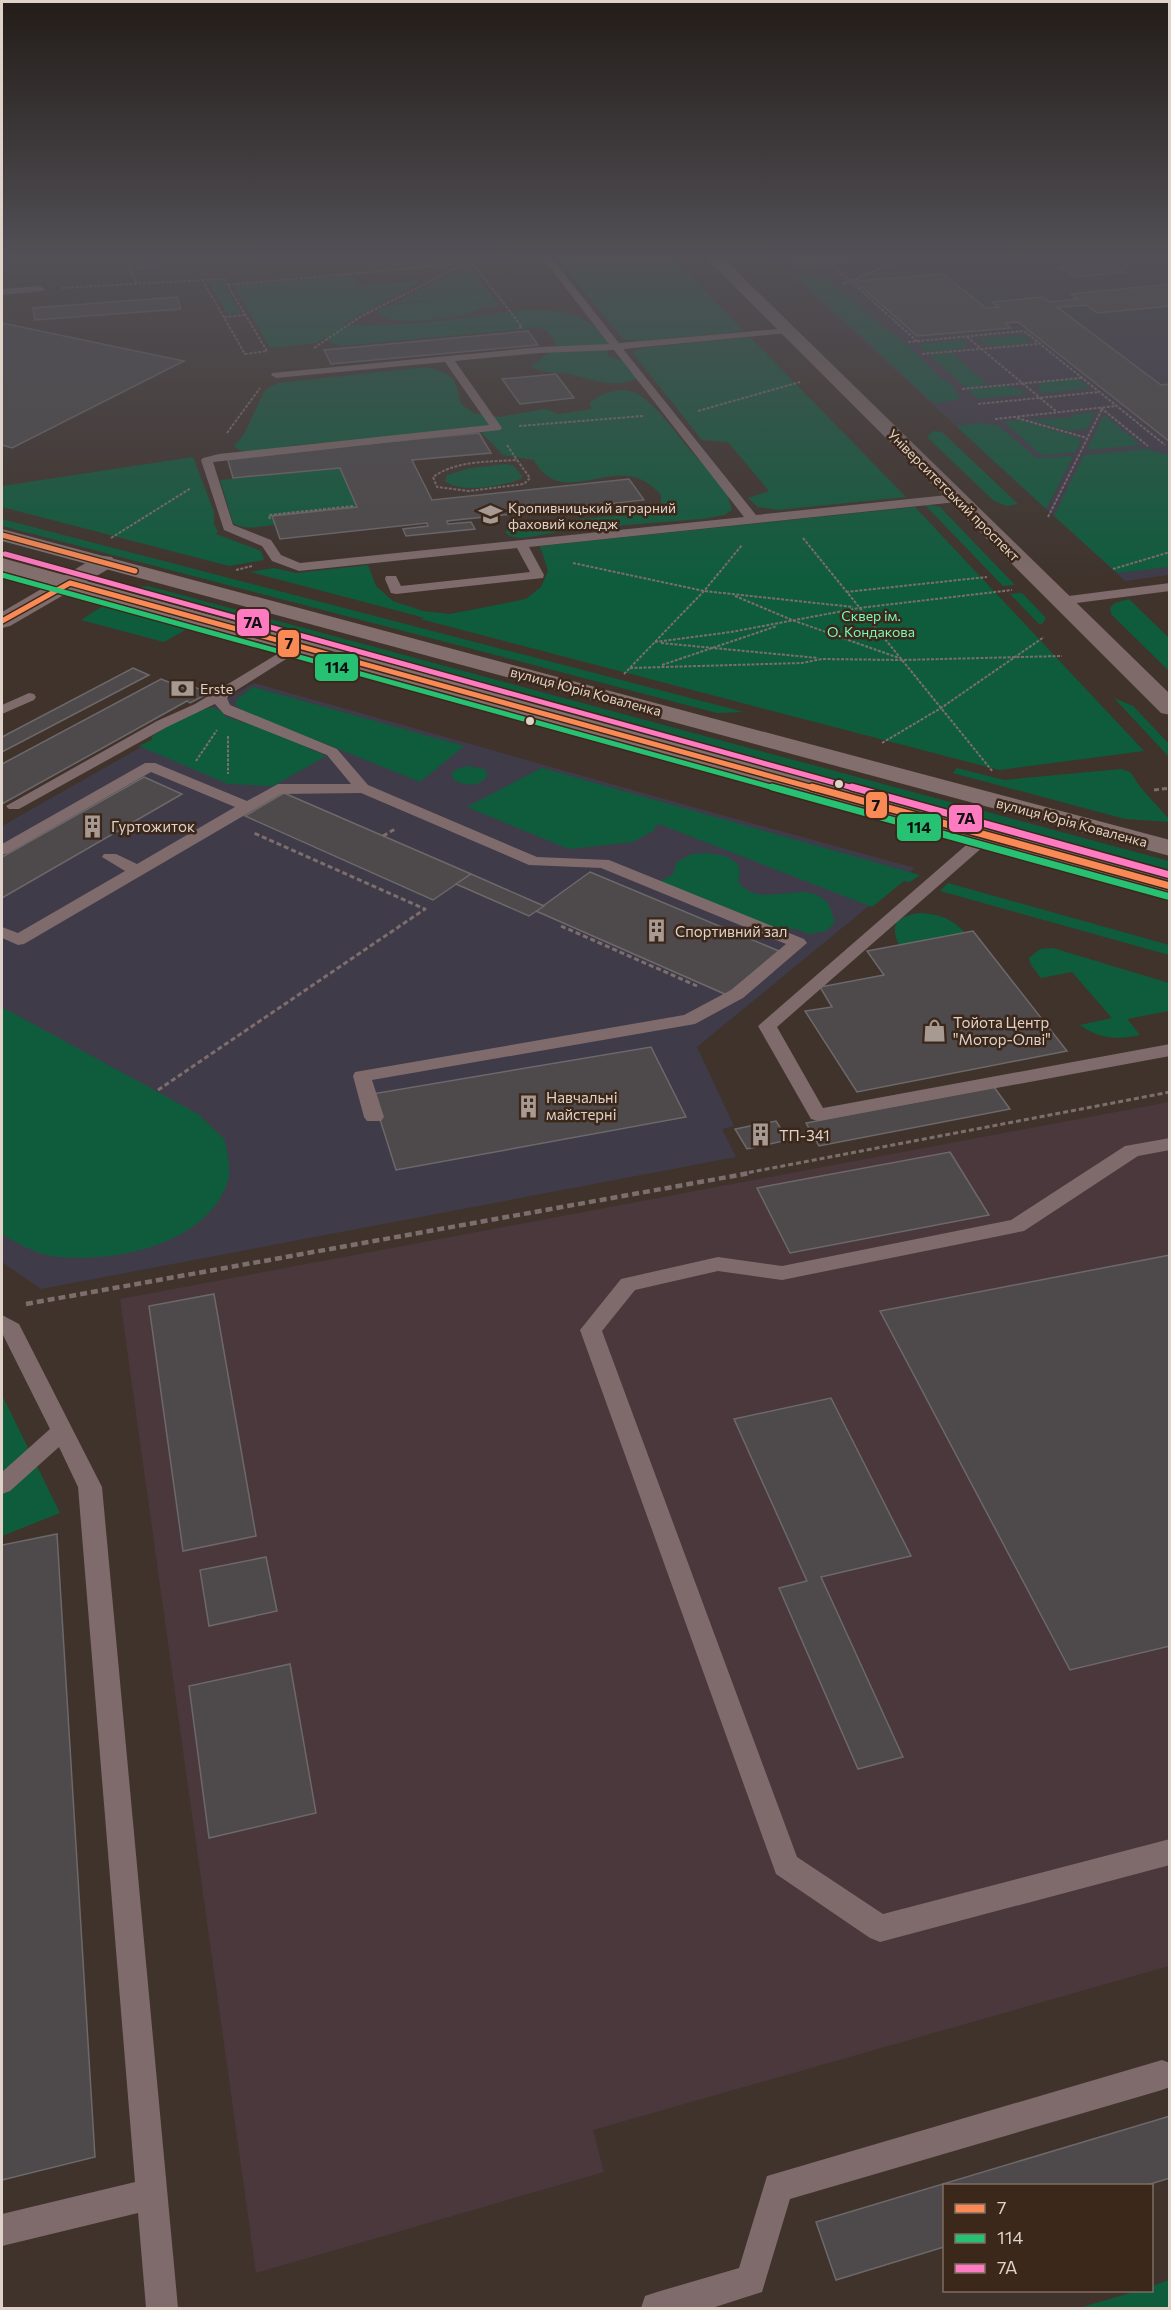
<svg xmlns="http://www.w3.org/2000/svg" width="1171" height="2310" font-family="Commissioner,sans-serif">
<style>
.industrial{fill:#4a383d}
.education{fill:#3f3b49}
.green{fill:#0f5c3d}
.building{fill:#4e4a4b;stroke:#6d686a;stroke-width:1.5}
.lines{fill:none;stroke-linecap:round;stroke-linejoin:round}
.path-far2{stroke:#7d6e6d;stroke-width:2;stroke-dasharray:3 1.5;stroke-linecap:butt}
.path-far1{stroke:#7d6e6d;stroke-width:3;stroke-dasharray:5 3;stroke-linecap:butt}
.path{stroke:#7d6e6d;stroke-width:4.5;stroke-dasharray:7 4;stroke-linecap:butt}
.service{fill:#7f6b6c;fill-rule:evenodd}
.minor{fill:#7f6b6c;fill-rule:evenodd}
.secondary{fill:#826e6d;fill-rule:evenodd}
.primary{fill:#7e6b69;fill-rule:evenodd}
.bus-1-far1-casing{stroke:#3c281a;stroke-width:8}
.bus-1-casing{stroke:#3c281a;stroke-width:10}
.bus-2-far1-casing{stroke:#3c281a;stroke-width:8}
.bus-2-casing{stroke:#3c281a;stroke-width:10}
.bus-3-far1-casing{stroke:#3c281a;stroke-width:8}
.bus-3-casing{stroke:#3c281a;stroke-width:10}
.bus-1-far1{stroke:#f98a56;stroke-width:5}
.bus-1{stroke:#f98a56;stroke-width:7}
.bus-2-far1{stroke:#26c172;stroke-width:5}
.bus-2{stroke:#26c172;stroke-width:7}
.bus-3-far1{stroke:#fe7ac1;stroke-width:5}
.bus-3{stroke:#fe7ac1;stroke-width:7}
.bus-dot{fill:#dfd2c9;stroke:#3c281a;stroke-width:2}
.labels{text-anchor:middle;dominant-baseline:central;stroke-width:5;stroke-linejoin:round;paint-order:stroke}
.far-street-label{font-size:14px;fill:#dfd2c9;stroke:#3c281a}
.far-poi-label{font-size:14px;fill:#dfd2c9;stroke:#3c281a;text-anchor:start}
.far-park-label{font-size:14px;fill:#77f8b9;stroke:#3c281a}
.poi-label{font-size:15px;fill:#dfd2c9;stroke:#3c281a;text-anchor:start}
.line-badge{stroke:#3c281a;stroke-width:2}
.pale-badge-label{font-size:16px;text-anchor:middle;font-weight:bold;fill:#111}
</style>
<rect width="100%" height="100%" fill="#3f332c"/>
<polygon class="industrial" points="1169,1102 1169,1966 593,2130 604,2172 256,2273 120,1299"/>
<g class="education">
<polygon points="771,256 1169,256 1169,575 1125,581"/>
<polygon points="254,683 707,811 915,868 697,1047 734,1126 722,1129 736,1157 41,1289 2,1262 2,826"/>
</g>
<g class="green">
<polygon points="555,256 671,256 744,331 638,341 623,339"/>
<polygon points="781,256 860,256 850,263 798,267 790,264"/>
<path d="M467,265l33,41 -16,2 -10,-8 8,8 -10,5c-19,5 -81,15 -95,1l1,-3 8,-5 60,-7 -51,4z"/>
<path d="M352,275l7,11 64,-6 -80,45c35,0 71,-1 106,-5 59,-6 117,-29 164,22l-6,9 1,5 27,9 7,12c-33,13 -42,3 -74,-3 -13,-2 -25,-1 -37,-7l22,-18 3,-6 -10,-13 -11,-2 -193,18 -14,-4 -2,-5 -10,6 -46,5 -36,-62z"/>
<polygon points="803,275 815,275 831,279 836,288 848,295 867,315 908,345 939,377 951,384 960,399 935,403 927,397 800,280 799,277"/>
<polygon points="223,282 241,313 227,314 210,283"/>
<path d="M1022,335l10,8c-17,1 -41,8 -54,-4z"/>
<polygon points="750,337 906,497 778,510 758,507 748,498 769,491 728,442 702,440 632,352 643,348"/>
<polygon points="962,340 967,345 962,349 926,352 917,344"/>
<polygon points="952,353 988,385 966,388 929,355"/>
<path d="M426,367c28,7 29,9 35,37l13,9 25,4 46,-8 14,5 32,-5 -1,-7c12,-8 28,-15 43,-10 23,9 48,50 67,69 5,5 12,9 17,15 8,9 12,22 15,34l-8,5 -22,4 -127,10 -52,9 -11,-1 -7,-4 4,-6 17,-3 122,-11 13,-6v-12c-6,-7 -17,-16 -27,-18 -33,-9 -77,27 -100,-17l-31,-5 -25,-26 -181,16 -46,8 -12,-3 -5,-4 10,-12 21,-44 13,-7z"/>
<polygon points="1078,379 1089,388 1043,393 1037,388 1041,386 1041,383"/>
<polygon points="1006,386 1020,389 1026,394 978,399 968,390"/>
<polygon points="1095,413 1087,429 1069,431 1029,419 1071,418 1071,415"/>
<polygon points="1104,415 1141,445 1087,450"/>
<polygon points="1020,420 1076,437 1081,441 1075,452 1041,455 1004,422"/>
<polygon points="982,423 998,426 1037,458 1073,456 1046,509 956,426"/>
<polygon points="933,431 942,432 1018,504 1007,506 994,501 927,437"/>
<polygon points="1146,449 1169,455 1169,567 1117,573 1054,516 1084,455"/>
<polygon points="193,457 214,512 214,524 218,532 216,534 261,551 264,560 229,566 2,507 2,486"/>
<path d="M506,464l8,2 8,10 -1,3c-17,7 -61,15 -76,2l2,-6 24,-7z"/>
<path d="M340,468l17,39 -85,9 3,9c-14,1 -30,6 -42,-2l-13,-43z"/>
<polygon points="924,504 940,507 1015,585 1003,586"/>
<polygon points="915,507 1144,751 999,770 420,619 425,618 250,572 274,568 296,573 368,565 376,586 393,601 423,611 450,614 526,599 541,587 548,571 540,546"/>
<polygon points="2,519 744,712 717,713 2,526"/>
<polygon points="148,586 1169,861 1169,872 136,590 138,587"/>
<polygon points="1022,593 1046,618 1042,624 1039,624 1010,594"/>
<polygon points="1129,599 1169,638 1169,671 1111,614 1110,608 1115,603"/>
<polygon points="103,606 187,629 164,642 81,620"/>
<path d="M253,687l211,59 -44,36 -106,-43 -7,9 19,8 -53,30 -45,-2 -89,-38 14,-7 -2,-2c20,-14 38,-23 61,-30l12,6v3l20,7 -1,-12 -7,-6v-5z"/>
<polygon points="1114,698 1133,706 1169,744 1169,757"/>
<path d="M468,766l16,3 4,5c-6,13 -22,13 -34,6l-3,-6 6,-5z"/>
<polygon points="541,768 542,768 920,875 910,882 904,881 872,907 659,824 654,827 655,830 633,842 569,849 467,807"/>
<polygon points="957,768 1004,780 1121,769 1130,772 1141,788 1169,819 1169,822 1125,819 953,773"/>
<path d="M708,853l17,3 13,8 2,10 -2,7c20,32 69,-6 90,23 3,4 5,13 7,18l-9,9 -17,3 -13,-5 -20,1 -118,-47 15,-9 4,-12 15,-8z"/>
<polygon points="948,883 1169,945 1169,955 940,891"/>
<path d="M919,913c19,1 33,5 46,20l-66,12c-10,-22 -2,-28 20,-32z"/>
<path d="M1053,948l116,35v28l-42,8 13,16c-23,5 -41,4 -60,-10l32,-7 -40,-46 -31,6 -10,-13 -2,-7 11,-9z"/>
<path d="M2,1007l196,107 27,26c1,11 7,30 3,41 -21,63 -110,81 -168,76 -20,-1 -42,-13 -58,-23z"/>
<polygon points="2,1395 60,1513 2,1536"/>
<polygon points="1169,2280 1169,2308 1079,2308 1137,2291 1152,2290 1152,2286"/>
</g>
<g class="building">
<polygon points="132,256 148,256 151,263 157,263 159,266 137,268"/>
<polygon points="1109,262 1125,272 1075,277 1060,267"/>
<polygon points="943,274 986,308 999,307 992,302 1043,297 1050,302 1078,299 1071,294 1170,284 1170,306 1097,313 1086,305 1057,307 1161,385 1170,384 1170,442 1018,322 1005,323 1011,328 917,336 855,281"/>
<polygon points="177,297 181,309 35,320 33,308"/>
<polygon points="2,323 184,361 12,448 2,445"/>
<polygon points="528,331 538,345 331,364 324,350"/>
<polygon points="556,374 574,398 520,404 502,379"/>
<polygon points="479,433 491,453 412,460 432,500 629,479 644,500 447,521 448,524 471,522 475,529 406,536 403,529 428,526 427,523 280,539 272,516 357,507 340,468 233,478 227,457"/>
<polygon points="133,668 149,675 2,752 2,737"/>
<polygon points="161,679 186,689 192,686 209,693 190,703 187,701 2,804 2,764"/>
<polygon points="144,777 182,794 2,898 2,857"/>
<polygon points="284,793 471,874 433,900 245,816"/>
<polygon points="590,872 779,951 727,995 536,911"/>
<polygon points="471,874 544,906 529,916 456,884"/>
<polygon points="973,931 1067,1051 857,1092 805,1011 832,1007 820,987 884,975 867,951"/>
<polygon points="651,1047 686,1117 396,1170 372,1094"/>
<polygon points="994,1087 1010,1109 819,1146 806,1123"/>
<polygon points="776,1121 788,1140 747,1149 735,1129"/>
<polygon points="950,1152 989,1215 790,1253 757,1188"/>
<polygon points="1170,1255 1170,1646 1070,1670 880,1311"/>
<polygon points="214,1294 256,1536 183,1551 149,1306"/>
<polygon points="831,1398 911,1556 821,1577 903,1757 858,1769 779,1588 807,1581 734,1419"/>
<polygon points="57,1534 95,2157 2,2180 2,1545"/>
<polygon points="266,1557 277,1611 209,1626 200,1570"/>
<polygon points="290,1664 316,1813 209,1838 189,1686"/>
<polygon points="1170,2116 1170,2178 1144,2186 944,2186 944,2247 836,2280 816,2222"/>
</g>
<g class="lines">
<g class="path-far2">
<polyline points="124,256 137,284"/>
<polyline points="467,256 522,327 519,328"/>
<polyline points="821,265 920,256"/>
<polyline points="838,270 917,341"/>
<polyline points="843,284 903,259"/>
<polyline points="228,285 524,258"/>
<polyline points="62,288 224,279 267,351 245,354 203,281"/>
<polyline points="224,317 246,315"/>
<polyline points="967,337 1057,412"/>
<polyline points="908,342 1024,331 1165,445"/>
<polyline points="314,348 360,317 456,268 467,256"/>
<polyline points="922,354 1038,344"/>
<polyline points="962,389 1081,378"/>
<polyline points="978,404 1099,392"/>
<polyline points="1101,408 1148,446"/>
<polyline points="698,411 800,382"/>
<polyline points="1017,418 1087,438"/>
<polyline points="995,419 1116,406"/>
<polyline points="519,426 643,416"/>
<polyline points="227,433 260,388"/>
<polyline points="507,445 517,460"/>
<path d="M517,460l13,18 -6,6 -55,7 -32,-4 -4,-10c24,-17 57,-15 84,-17z"/>
<polyline points="1048,517 1102,409"/>
<polyline points="270,519 269,515 354,506"/>
<polyline points="111,538 191,488"/>
<polyline points="803,538 993,772"/>
<polyline points="573,563 704,591 853,607"/>
<polyline points="1113,569 1170,552"/>
<polyline points="236,570 252,566"/>
<polyline points="846,592 987,577"/>
<polyline points="735,596 792,620 899,658"/>
<polyline points="655,642 731,632 859,608 1012,590"/>
<polyline points="661,643 818,658"/>
<polyline points="662,665 777,626"/>
<polyline points="630,668 802,663 822,659 902,660 1062,656"/>
<polyline points="624,674 704,591 742,545"/>
<polyline points="228,736 228,774"/>
<polyline points="882,743 941,708 1044,637"/>
<polyline points="196,761 217,730"/>
<polyline points="1164,789 1170,788"/>
</g>
<g class="path-far1">
<polyline points="1154,790 1170,788"/>
<polyline points="383,836 395,829"/>
<polyline points="561,926 697,986"/>
<polyline points="158,1090 425,909 254,833"/>
<polyline points="741,1174 1170,1092"/>
</g>
<polyline class="path" points="26,1304 750,1173"/>
<g class="service">
<path d="M541,256h9l69,87 172,-15v4l-4,1 -164,16 133,166 201,-21 6,4 -6,4 -428,45 15,28 -1,3 -147,16 -5,-1 -6,-14 1,-3h10l5,10 129,-14 -13,-24 -218,23 -27,-10 -10,-15 -38,-16 -23,-70 2,-2 16,-4 270,-29 -44,-63 -169,16 -5,-3 1,-2 268,-26 69,-3zM614,350l130,167 -444,46 -19,-8 -10,-15 -38,-15 -20,-63 287,-32 2,-2 -47,-67 85,-8z"/>
<polygon points="40,286 45,289 43,291 2,295 2,289"/>
<polygon points="1170,583 1170,591 1061,605 1054,601 1061,597"/>
<polygon points="297,642 302,643 304,646 302,649 229,695 227,698 230,705 337,749 368,785 537,857 609,860 804,939 807,943 743,998 695,1024 372,1080 384,1117 381,1121 367,1121 364,1117 353,1076 355,1072 684,1015 731,990 786,944 601,868 529,865 361,793 281,794 24,944 18,945 2,938 2,927 18,933 125,871 102,857 104,854 116,854 137,864 235,807 151,772 8,853 2,855 2,844 145,763 155,763 247,801 278,784 351,784 327,755 224,714 215,704 167,727 19,809 9,809 6,806 157,721 195,704"/>
<polygon points="29,693 34,694 36,697 34,700 2,714 2,705"/>
<polygon points="986,831 994,836 992,839 777,1027 823,1108 1170,1044 1170,1056 818,1121 811,1119 758,1026 980,833"/>
<polygon points="1170,1138 1170,1150 1138,1156 1024,1231 782,1280 718,1271 635,1290 602,1331 797,1857 883,1914 1170,1839 1170,1865 880,1942 870,1938 776,1874 580,1330 621,1279 718,1257 782,1266 1011,1220 1125,1146"/>
<polygon points="2,1315 19,1324 102,1487 178,2308 146,2308 138,2213 2,2246 2,2214 135,2182 78,1487 59,1447 10,1491 2,1494 2,1472 50,1429 2,1333"/>
<polygon points="1162,2060 1170,2063 1170,2087 1162,2090 790,2199 762,2292 712,2308 641,2308 645,2296 657,2292 739,2268 767,2176"/>
</g>
<polygon class="minor" points="104,556 112,557 115,562 112,567 10,626 2,628 2,612 96,557"/>
<g class="secondary">
<polygon points="2,529 1170,840 1170,856 2,541"/>
<polygon points="2,558 1170,877 1170,894 2,571"/>
</g>
<polygon class="primary" points="704,256 721,256 1170,694 1170,715 1161,713"/>
<defs>
<g id="bus-1-far1">
<polyline points="2,535 135,571"/>
<polyline points="2,621 70,583 817,789"/>
</g>
<polyline id="bus-1" points="812,787 1170,886"/>
<polyline id="bus-2-far1" points="2,575 778,789"/>
<polyline id="bus-2" points="772,787 1167,896"/>
<polyline id="bus-3-far1" points="5,554 857,789"/>
<polyline id="bus-3" points="852,787 1170,875"/>
</defs>
<use href="#bus-1-far1" class="bus-1-far1-casing"/>
<use href="#bus-1" class="bus-1-casing"/>
<use href="#bus-2-far1" class="bus-2-far1-casing"/>
<use href="#bus-2" class="bus-2-casing"/>
<use href="#bus-3-far1" class="bus-3-far1-casing"/>
<use href="#bus-3" class="bus-3-casing"/>
<use href="#bus-1-far1" class="bus-1-far1"/>
<use href="#bus-1" class="bus-1"/>
<use href="#bus-2-far1" class="bus-2-far1"/>
<use href="#bus-2" class="bus-2"/>
<use href="#bus-3-far1" class="bus-3-far1"/>
<use href="#bus-3" class="bus-3"/>
</g>
<linearGradient id="sky" x2="0" y2="1"><stop stop-color="#231c18"/><stop offset="0.44" stop-color="#525056"/><stop offset="1" stop-color="#525056" stop-opacity="0"/></linearGradient>
<rect width="1171" height="580" fill="url(#sky)"/>
<defs>
<symbol id="university-bare" viewBox="-9 -9 18 18"><path d="M0-5L7-2L0 1L-7-2ZM-4 1L0 2.5L4 1V4Q0 6-4 4Z" fill="#a79a92" stroke="#3c281a" stroke-width="2.5" paint-order="stroke"/></symbol>
<symbol id="bank-bare" viewBox="-9 -9 18 18"><path d="M-6-4H6V4H-6ZM0-2.3a2.3 2.3 0 1 0 0 4.6a2.3 2.3 0 1 0 0-4.6Z" fill="#a79a92" stroke="#3c281a" stroke-width="2.5" paint-order="stroke"/></symbol>
<symbol id="building-bare" viewBox="-9 -9 18 18"><path d="M-4-6H4V6H1V3H-1V6H-4ZM-2.5-4.3h1.7v1.8h-1.7ZM.8-4.3h1.7v1.8H.8ZM-2.5-1h1.7V.8h-1.7ZM.8-1h1.7V.8H.8Z" fill="#a79a92" stroke="#3c281a" stroke-width="2.5" paint-order="stroke"/></symbol>
<symbol id="shop-bare" viewBox="-9 -9 18 18"><path d="M-5-2.5h2.3a2.7 3.5 0 0 1 5.4 0H5L5.5 6h-11ZM-1.5-2.5h3a1.5 2.3 0 0 0-3 0Z" fill="#a79a92" stroke="#3c281a" stroke-width="2.5" paint-order="stroke"/></symbol>
</defs>
<g fill-rule="evenodd">
<use href="#university-bare" x="474" y="498" width="33" height="33"/>
<use href="#bank-bare" x="166" y="672" width="33" height="33"/>
<use href="#building-bare" x="76" y="810" width="33" height="33"/>
<use href="#building-bare" x="640" y="914" width="33" height="33"/>
<use href="#shop-bare" x="918" y="1014" width="33" height="33"/>
<use href="#building-bare" x="512" y="1090" width="33" height="33"/>
<use href="#building-bare" x="744" y="1118" width="33" height="33"/>
</g>
<g class="bus-dot">
<circle cx="530" cy="721" r="5"/>
<circle cx="839" cy="784" r="5"/>
</g>
<g class="labels">
<g class="far-street-label">
<text transform="translate(954 495) rotate(45)">Університетський проспект</text>
<text transform="translate(586 691) rotate(15)">вулиця Юрія Коваленка</text>
<text transform="translate(1072 822) rotate(15)">вулиця Юрія Коваленка</text>
</g>
<g class="far-poi-label">
<text x="508" y="507">Кропивницький аграрний<tspan x="508" dy="16">фаховий коледж</tspan></text>
<text x="200" y="688">Erste</text>
</g>
<g class="far-park-label">
<text x="871" y="615">Сквер ім.<tspan x="871" dy="16">О. Кондакова</tspan></text>
</g>
<g class="poi-label">
<text x="111" y="826">Гуртожиток</text>
<text x="675" y="931">Спортивний зал</text>
<text x="953" y="1022">Тойота Центр<tspan x="953" dy="17">"Мотор-Олві"</tspan></text>
<text x="546" y="1097">Навчальні<tspan x="546" dy="17">майстерні</tspan></text>
<text x="779" y="1135">ТП-341</text>
</g>
</g>
<g class="line-badge">
<rect x="236" y="608" width="34" height="29" rx="6" fill="#fe7ac1"/>
<rect x="277" y="629" width="23" height="29" rx="6" fill="#f98a56"/>
<rect x="314" y="653" width="45" height="29" rx="6" fill="#26c172"/>
<rect x="865" y="791" width="23" height="28" rx="6" fill="#f98a56"/>
<rect x="948" y="804" width="35" height="29" rx="6" fill="#fe7ac1"/>
<rect x="896" y="813" width="46" height="29" rx="6" fill="#26c172"/>
</g>
<g class="pale-badge-label">
<text x="253" y="628">7А</text>
<text x="289" y="649">7</text>
<text x="337" y="673">114</text>
<text x="876" y="811">7</text>
<text x="966" y="824">7А</text>
<text x="919" y="833">114</text>
</g>
<rect width="1171" height="2310" fill="none" stroke="#dfd2c9" stroke-width="6"/>
<rect x="943" y="2184" width="210" height="108" fill="#3c281a" stroke="#7d6c60" stroke-width="1.5"/>
<rect x="955" y="2204" width="30" height="9" fill="#f98a56" stroke="#7d6c60" stroke-width="1.5"/>
<text x="997" y="2214" font-size="18" fill="#dfd2c9">7</text>
<rect x="955" y="2234" width="30" height="9" fill="#26c172" stroke="#7d6c60" stroke-width="1.5"/>
<text x="997" y="2244" font-size="18" fill="#dfd2c9">114</text>
<rect x="955" y="2264" width="30" height="9" fill="#fe7ac1" stroke="#7d6c60" stroke-width="1.5"/>
<text x="997" y="2274" font-size="18" fill="#dfd2c9">7А</text>
</svg>
